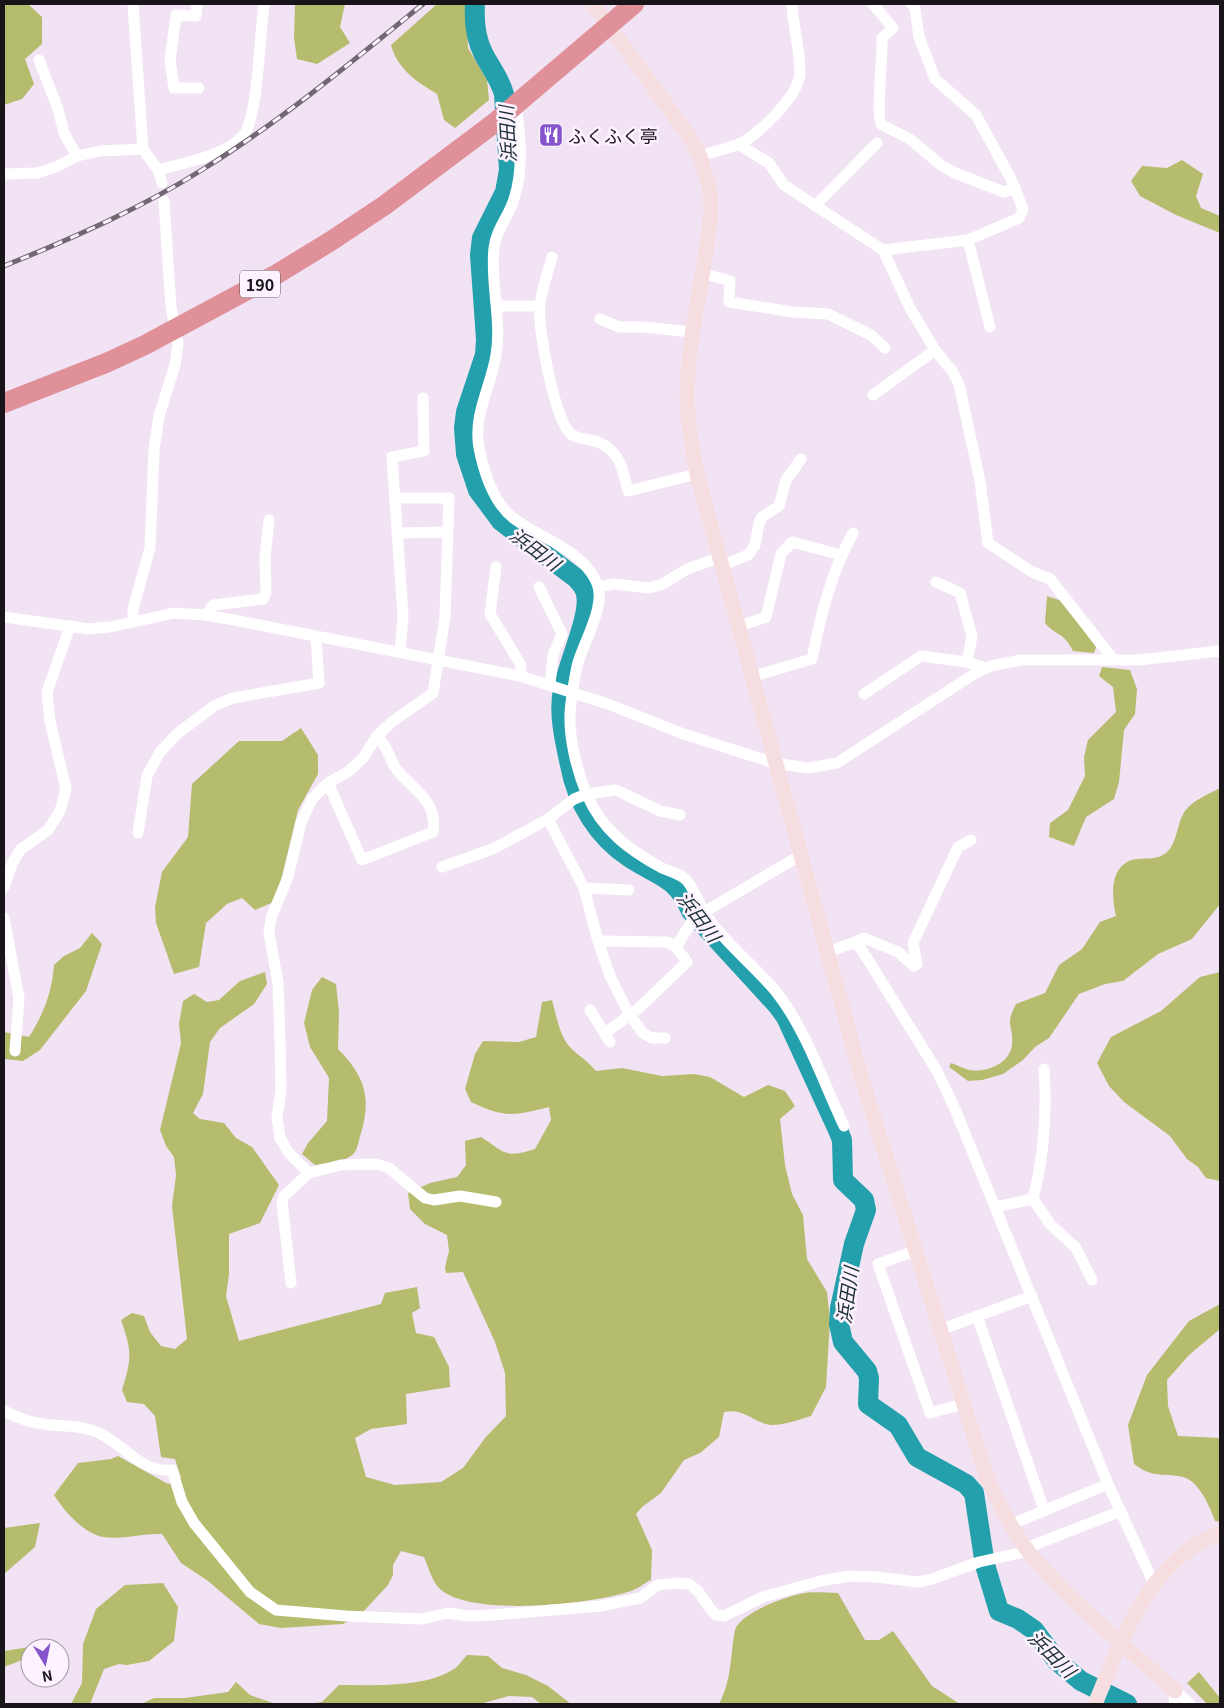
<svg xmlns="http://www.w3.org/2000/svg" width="1224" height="1708" font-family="Georgia,'Noto Sans JP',serif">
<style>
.forest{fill:#b5bc6d}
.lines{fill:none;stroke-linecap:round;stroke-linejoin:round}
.river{stroke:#24a0ac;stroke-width:20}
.street{stroke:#fff;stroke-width:11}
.secondary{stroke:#f6dee0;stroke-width:15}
.highway{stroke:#e09099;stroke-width:20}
.rail-casing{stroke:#716872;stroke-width:5}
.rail{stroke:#fdf2ff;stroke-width:3;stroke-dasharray:9;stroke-linecap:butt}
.labels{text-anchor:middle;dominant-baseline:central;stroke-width:5;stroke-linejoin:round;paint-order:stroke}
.shield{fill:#fdf2ff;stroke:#5d575f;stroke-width:1}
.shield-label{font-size:16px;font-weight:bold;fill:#19141a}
.poi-label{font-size:18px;fill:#19141a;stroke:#fdf2ff;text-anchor:start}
.water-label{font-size:19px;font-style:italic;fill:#1c3133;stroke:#fdf2ff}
</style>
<rect width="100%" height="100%" fill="#f2e3f4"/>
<g class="forest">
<polygon points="4,4 28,4 42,17 42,44 25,59 34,84 22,99 4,105"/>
<polygon points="295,4 345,4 340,27 350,43 317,64 297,59 294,38"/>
<path d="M437,4h29l2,44 19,32 2,20 -34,28 -11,-8 -7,-26c-21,-13 -39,-24 -46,-49z"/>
<polygon points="1182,160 1203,174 1196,196 1201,208 1220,216 1220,233 1176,215 1140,196 1131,181 1142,166 1167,168"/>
<path d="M1047,596l15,5 34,46 -2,6 -21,-2c-10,-20 -16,-14 -28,-28z"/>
<polygon points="1102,667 1130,670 1137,689 1135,714 1124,730 1119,782 1114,799 1086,817 1074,846 1049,837 1050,823 1068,810 1085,776 1084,757 1088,740 1116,712 1113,687 1099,676"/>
<polygon points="301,728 318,755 318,774 298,810 276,901 255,910 242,898 227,904 206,923 199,967 174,974 156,923 155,907 162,872 188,837 192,784 239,741 282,741"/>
<path d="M1220,788v116l-28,35 -34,15 -35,27 -18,3 -26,10 -30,44 -14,9 -12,13 -20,14 -21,6 -14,1 -19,-14 2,-4c6,2 13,6 19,7 17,3 40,-7 42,-25 2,-21 -8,-18 4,-41l29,-11 14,-28 23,-16 18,-27 16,-6c-4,-17 -7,-46 13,-55 12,-5 25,1 37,-8 11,-8 11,-31 19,-42 8,-11 24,-17 35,-23z"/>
<path d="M92,933l10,11 -16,47 -46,59 -17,11 -19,-2v-27l25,5c15,-24 23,-45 25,-72l10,-9 16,-8z"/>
<path d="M265,972l2,12 -13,20 -34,24 -10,14 -7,52 -10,19 7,6 24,4 12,15 16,9 27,38 -19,38 -31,11v40l-3,22 13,45 142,-37 4,-11 32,-6 3,21 -8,5 4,20 18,4 15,30 1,20 -44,7 1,30 -36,5 -16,9 11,39 29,8 46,-3 22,-14 22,-30 21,-22 -1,-43 -10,-31 -32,-70 -17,1 -1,-6 4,-16 -2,-16 -22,-11 -15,-15 -2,-16 22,-10 27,-6 9,-12 -1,-24 16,-4c24,15 23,22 54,12l16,-29 -2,-13c-35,9 -45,11 -78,-5l-6,-13 10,-35 8,-13 36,1 17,-5 6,-35 10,-2c4,14 7,34 17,46 7,8 19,15 27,25l26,-3 40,8 32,-2 16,3 34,20 24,-12 17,6 10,15 -15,13 5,46 7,29 11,21 4,44 20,33 3,28 -4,67 -15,29c-11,3 -26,9 -39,9 -18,-1 -26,-17 -48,-13l-5,25 -19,16 -16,7 -23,33 -19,14 -6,7 16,36 -1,30c-7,3 -13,9 -20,11 -37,13 -163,27 -192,-3 -7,-7 -11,-22 -15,-31l-23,-6 -8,14v10l-5,10 -26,28 -19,11 -62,4 -22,-4 -51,-43 -27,-18 -19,-29c-18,-1 -43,6 -59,3 -20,-4 -39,-26 -49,-42l24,-32 33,-4 7,-3 50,28 13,-6 -6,-19 -14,-2 -6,-41 -11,-12 -17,-2 -5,-12c10,-32 10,-38 -1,-70l11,-7 12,3 6,16 11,14 14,3 12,-10 -15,-133 4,-31 -2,-18 -8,-11 -6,-16 21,-87 -2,-19 4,-23 11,-7 13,8 12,-2 21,-19z"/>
<polygon points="1220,972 1220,1181 1206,1178 1198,1167 1187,1159 1170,1136 1124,1102 1109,1086 1097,1063 1111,1037 1161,1011 1200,977"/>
<path d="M322,977l14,7 3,28 -1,37c26,26 34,48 23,84 -2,6 -3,14 -6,19 -7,10 -29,11 -40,13l-13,-11 6,-11 19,-22 2,-43 -19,-31 -6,-24 8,-33z"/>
<path d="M1220,1304v25l-31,26 -22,25 1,26 10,30 42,2v84l-5,-1c-5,-14 -16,-40 -32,-44 -22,-5 -27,3 -49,-13l-6,-39 19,-50 42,-54z"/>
<polygon points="40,1523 35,1547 4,1574 4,1528"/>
<polygon points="163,1583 178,1607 174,1641 149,1661 127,1665 119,1664 104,1669 90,1704 71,1704 82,1683 83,1644 96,1609 125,1585"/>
<path d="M838,1593l27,47h14l14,-9 39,55 28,18h-241c13,-24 11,-48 16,-74 4,-16 49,-33 65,-36 12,-3 26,-1 38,-1z"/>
<polygon points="36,1646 41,1648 30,1648 30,1657 4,1667 4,1651"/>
<path d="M467,1655l21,1 14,12 24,7 22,11 23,18h-30l-9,-7 -23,-1 -29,8h-173l15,-2 17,-17c33,0 87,3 115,-16 5,-3 9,-10 13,-14z"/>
<polygon points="1199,1672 1220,1698 1220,1704 1207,1704 1187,1683"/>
<polygon points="236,1682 250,1695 276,1704 141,1704 154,1698 185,1698 228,1692"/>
</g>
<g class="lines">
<path class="river" d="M475,4c-1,16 1,36 9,51 7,13 16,24 20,39l5,76 -4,22 -23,46 -2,17 6,84 -1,16 -19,57 -2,16 2,26 12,36 23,31 75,57c4,5 9,9 10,16 5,22 -19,71 -23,96 -5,23 2,52 7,75 7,38 28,72 60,93 29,19 46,18 61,53l87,95 8,11 52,113 4,10 1,40 21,20 2,10 -12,34 -14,64 -1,16 4,18 24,29 2,7 -1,26 30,21 19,32 49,27 8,9 11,72 14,46 19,8 16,11 23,31 24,20 46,23"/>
<g class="street">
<polyline points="133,4 143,149 158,170 162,183"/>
<polyline points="197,4 196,16 176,15 170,60 174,88 199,88"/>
<path d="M873,4l20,24 -11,10c1,16 -6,77 -1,86l30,16 30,25 14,8 49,19 11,-4"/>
<polyline points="39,60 58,109 64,133 77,156"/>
<path d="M516,104c4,30 8,65 -2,95 -5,17 -18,30 -20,49 -4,35 8,72 2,107 -5,32 -23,59 -17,93 5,25 15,57 37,72 28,20 64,29 80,61 12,23 -13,61 -19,85 -3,15 -6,33 -7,47 -1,27 7,58 17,82 15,35 42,55 75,73 9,4 20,6 26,14 8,11 12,25 20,36 20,28 48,49 69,75 29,37 47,91 67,133"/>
<polyline points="738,144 769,163 784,185 883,250 910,308 935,350 952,371 959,384 980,481 988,543 1032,572 1050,579 1113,659"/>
<path d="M700,156c12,-4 25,-7 37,-11 20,-8 63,-50 63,-73 0,-23 -7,-45 -8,-68"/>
<path d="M158,170c24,-6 73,-16 87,-37 13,-20 15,-101 19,-129"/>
<polyline points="4,174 37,173 56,167 77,156 100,151 143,149"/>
<polyline points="815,206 877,143"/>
<polyline points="968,240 990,327"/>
<polyline points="883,250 968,240 1019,218 1023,209 1011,179 976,115 935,79 919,37 915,9 912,4"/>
<path d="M552,257c-4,16 -11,33 -12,49 -3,20 15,118 32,129 7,4 18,4 26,7 22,9 25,28 30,49l69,-17"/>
<polyline points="702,273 730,281 729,302 793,312 828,314 871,335 885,348"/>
<polyline points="497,306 539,306"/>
<polyline points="600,319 619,327 643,327 692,332"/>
<polyline points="873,395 935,350"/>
<polyline points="397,533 447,532"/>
<polyline points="721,566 748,555 755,545 759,523 762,517 779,506 786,480 801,459"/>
<polyline points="496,567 490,614 521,665 520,676"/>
<polyline points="936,582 960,593 972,636 967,662"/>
<polyline points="539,587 562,634 553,655 550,685"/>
<polyline points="599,587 614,584 649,588 663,584 687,569 718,558"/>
<polyline points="206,615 213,605 263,599 266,592 265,558 269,520"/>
<polyline points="4,617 89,629 110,627 174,613 206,615 234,620 520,676 608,704 681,733 774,763 808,768 837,763 971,676 990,666 1021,660 1139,660 1220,651"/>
<polyline points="133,622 133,609 150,548 154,450 159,416 175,365 178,344 171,307 164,201"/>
<polyline points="737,627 766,617 781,554 792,542 841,555"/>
<polyline points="400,652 403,616 392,457 424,451 423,398"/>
<path d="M751,677l61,-18c9,-45 19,-86 41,-126"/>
<polyline points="864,694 921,656 967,662 986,668"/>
<path d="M328,783l34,77 71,-28c5,-31 -19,-41 -36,-62 -9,-12 -7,-21 -20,-34"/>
<polyline points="548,819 584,888 598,941 610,976 629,1014 643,1033 652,1038 665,1038"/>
<polyline points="138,833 147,776 160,752 177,734 214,706 233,698 319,683 316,637"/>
<polyline points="442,867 495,848 548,819 574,799 587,794 616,790 660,811 680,815"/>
<polyline points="4,887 12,864 20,850 48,830 60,811 66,789 50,721 47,692 70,626"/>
<polyline points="584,888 629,890"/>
<polyline points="4,918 19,998 15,1051"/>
<polyline points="598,941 667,942 676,947 687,962 638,1009 605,1033"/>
<polyline points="853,943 864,938 898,952 914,966 917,964 913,943 958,847 971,840"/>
<polyline points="676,947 692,921 699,915 801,855"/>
<polyline points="827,952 853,943 860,947 937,1071 955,1109 1108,1484 1154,1584"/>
<polyline points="590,1010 610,1042"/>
<polyline points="309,1173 289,1153 280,1138 277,1118 281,1089 280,1040 278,983 269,933 271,918 288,877 301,823 312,799 328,783 349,771 363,758 377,736 393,721 433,693 445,617 449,498 395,498"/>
<polyline points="1033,1199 1051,1225 1076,1248 1092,1280"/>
<path d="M995,1207l38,-8c11,-42 14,-86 11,-130"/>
<polyline points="915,1251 878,1264 930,1413 963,1404"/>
<polyline points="291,1283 282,1202 284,1196 309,1173 341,1165 376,1164 389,1168 425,1198 434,1200 460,1196 496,1202"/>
<polyline points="977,1316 1044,1510"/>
<polyline points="940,1330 1032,1296"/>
<path d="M4,1411c12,6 27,12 40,13 20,3 39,1 57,10 25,13 41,39 71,36l10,32 12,21 56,69 26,18 70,6 76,3 26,-6 21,3 23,-1 109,-9 39,-8 18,-13 20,-2 11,1 9,7 13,19 5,5 8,1 39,-19 58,-16 28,-5 27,1 42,5 14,-3 47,-17 50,-11"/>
<polyline points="1010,1525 1108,1484"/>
<polyline points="1026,1548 1121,1511"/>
<polyline points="1175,1691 1190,1704"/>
<polyline points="1174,1704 1175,1691"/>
</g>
<g class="secondary">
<path d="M593,4l96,132 11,20 10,34 1,21c-5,61 -23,121 -24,183 0,27 5,53 10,80l166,609 124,395c12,25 24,51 41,73 42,52 98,95 147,140"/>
<path d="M1095,1704c27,-64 53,-144 125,-171"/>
</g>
<polyline class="highway" points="4,403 106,363 145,345 277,274 331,241 385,205 493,124 634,4"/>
<defs>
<path id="rail" d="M4,266c69,-28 138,-58 201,-98 77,-48 148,-107 218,-164"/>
</defs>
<use href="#rail" class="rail-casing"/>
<use href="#rail" class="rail"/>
</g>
<defs>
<symbol id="restaurant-square" viewBox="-11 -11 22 22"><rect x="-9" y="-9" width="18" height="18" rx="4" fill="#8554cd" stroke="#fdf2ff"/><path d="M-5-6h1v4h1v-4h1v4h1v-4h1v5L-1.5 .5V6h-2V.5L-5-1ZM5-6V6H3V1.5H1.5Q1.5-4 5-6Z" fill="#fff"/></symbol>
</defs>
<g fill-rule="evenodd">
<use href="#restaurant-square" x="537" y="121" width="28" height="28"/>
</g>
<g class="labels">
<rect class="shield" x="240" y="270.5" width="40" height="27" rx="4"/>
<g class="shield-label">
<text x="260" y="284">190</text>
</g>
<g class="poi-label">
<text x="568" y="135">ふくふく亭</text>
</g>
<g class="water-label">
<text transform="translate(506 134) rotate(-93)">浜田川</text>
<text transform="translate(536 548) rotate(37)">浜田川</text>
<text transform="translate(700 916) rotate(53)">浜田川</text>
<text transform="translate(846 1295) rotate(-82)">浜田川</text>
<text transform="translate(1053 1653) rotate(45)">浜田川</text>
</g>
</g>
<rect width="1224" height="1708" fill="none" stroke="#19141a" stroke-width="10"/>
<g transform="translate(45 1663) rotate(170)"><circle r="24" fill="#fdf2ff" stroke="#a299a3"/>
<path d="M0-4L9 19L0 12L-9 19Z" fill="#8554cd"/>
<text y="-8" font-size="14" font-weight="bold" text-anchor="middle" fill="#19141a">N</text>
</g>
</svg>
